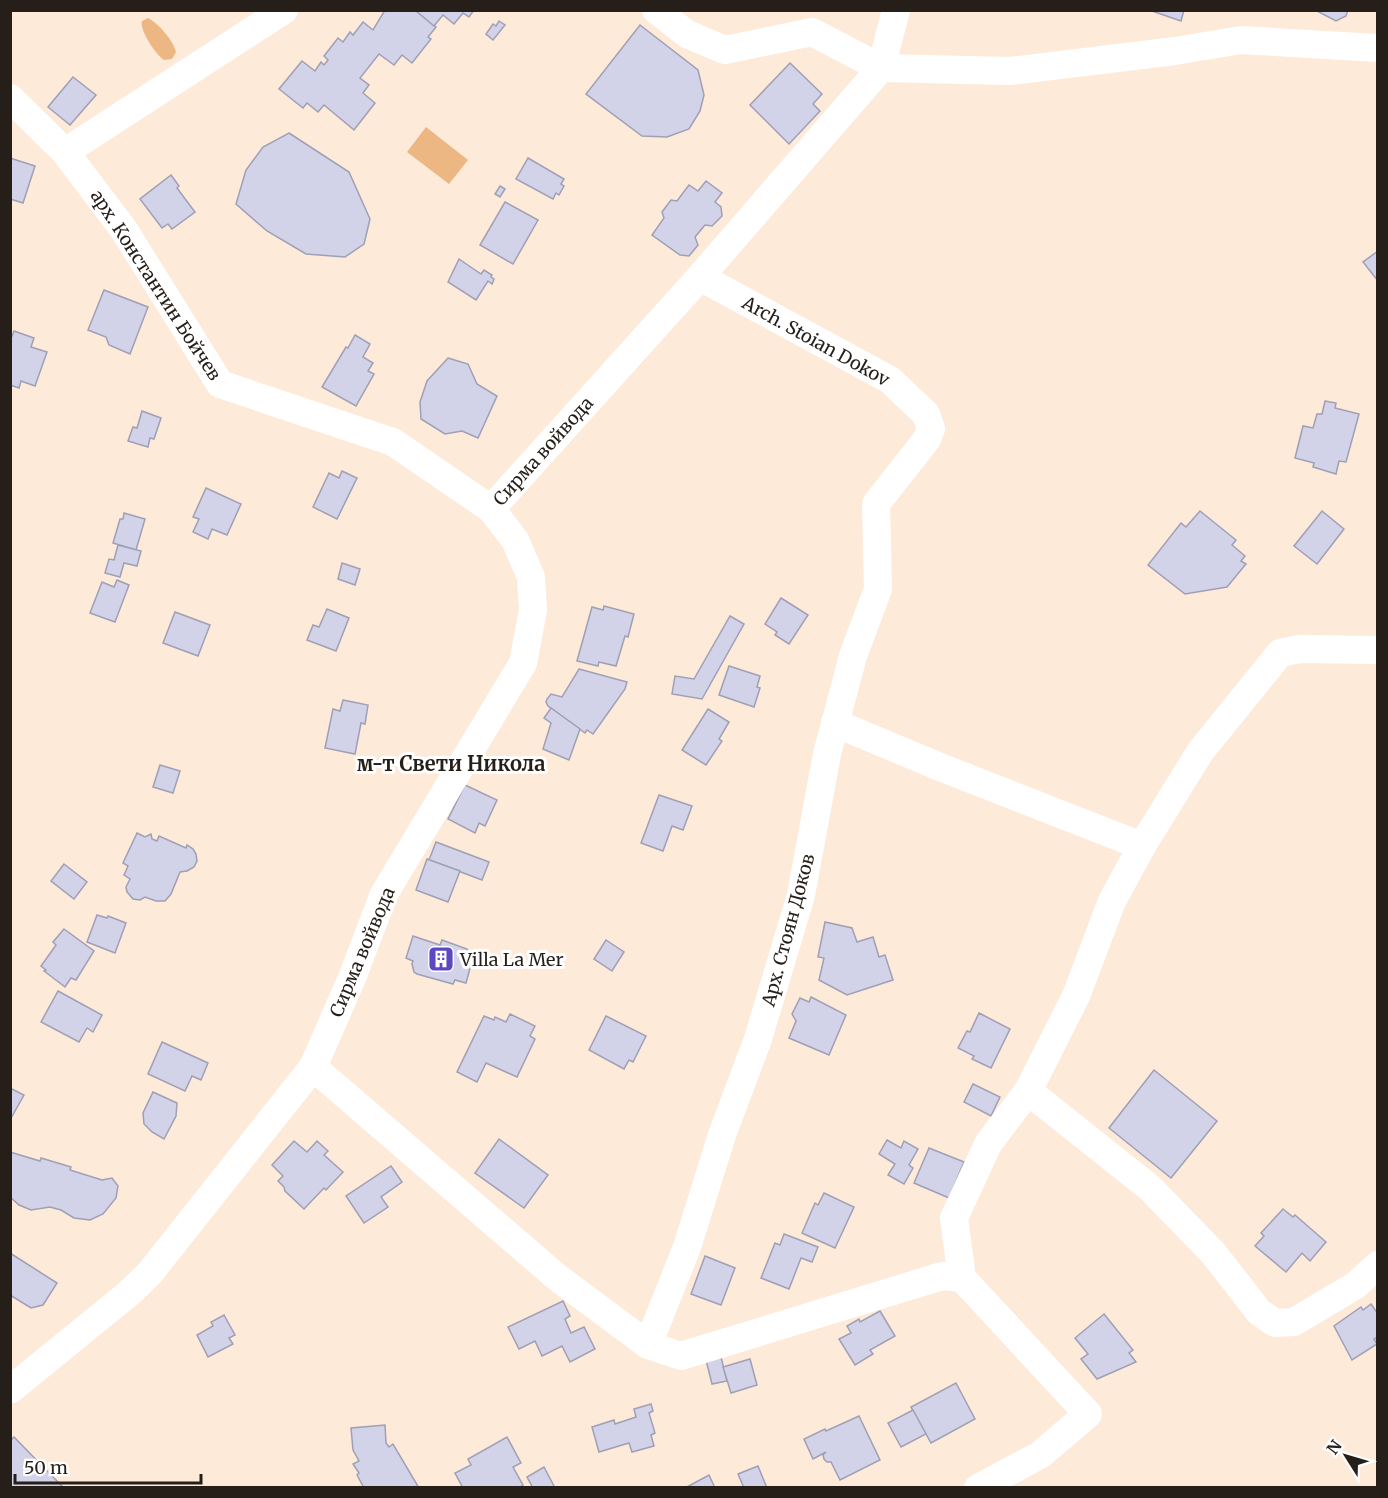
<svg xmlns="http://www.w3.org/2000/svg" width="1388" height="1498" font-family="Merriweather,serif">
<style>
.water{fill:#edb784}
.building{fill:#d2d2e8;stroke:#9f9fb5;stroke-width:1.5}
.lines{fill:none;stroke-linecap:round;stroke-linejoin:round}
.minor{stroke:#fff;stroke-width:28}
.labels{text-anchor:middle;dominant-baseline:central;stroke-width:6;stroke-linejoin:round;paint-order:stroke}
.street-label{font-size:18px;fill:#261f19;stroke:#fff}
.poi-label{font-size:18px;fill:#261f19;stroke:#fff;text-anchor:start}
.neighbourhood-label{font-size:20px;font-weight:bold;fill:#261f19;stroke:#fff}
</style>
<rect width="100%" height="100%" fill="#feead9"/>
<g class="water">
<path d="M148,18c10,5 25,22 28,34l-4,7 -8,1c-8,-5 -25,-30 -22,-39z"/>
<polygon points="426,127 468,160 449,184 407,152"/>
</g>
<g class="building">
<polygon points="385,10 415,10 436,27 428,37 431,39 412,63 402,55 394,65 379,54 360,78 369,85 363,93 375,103 354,130 324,105 318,112 307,103 303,108 279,89 302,61 315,71 321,62 324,65 328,60 324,56 338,38 343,42 350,32 353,35 363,22 373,30"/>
<polygon points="415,10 474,10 469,17 463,13 454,24 443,15 434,26"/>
<polygon points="1149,10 1184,10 1181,21"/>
<polygon points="1315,10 1348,10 1346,16 1336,21"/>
<polygon points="499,21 505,25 493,40 486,34 493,24 496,26"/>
<polygon points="640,25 698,70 704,95 700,111 689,129 667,137 642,136 586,94"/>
<polygon points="790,63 822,94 813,104 820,111 789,144 750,105"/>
<polygon points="73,77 96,95 70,125 48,107"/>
<polygon points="289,133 349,172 370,219 364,244 345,257 306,254 267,231 236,204 246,170 263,147"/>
<polygon points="10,158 35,166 23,203 10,199"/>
<polygon points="528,158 564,179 561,184 564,186 559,195 556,193 553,199 516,179"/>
<polygon points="171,175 179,186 177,188 195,212 172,229 168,224 162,228 140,199"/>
<polygon points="706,181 722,193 715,202 721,207 722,216 712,226 705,225 695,237 698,245 689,256 680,255 652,235 664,218 662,212 671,200 677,201 689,185 698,191"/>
<polygon points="500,186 505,189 500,197 495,194"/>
<polygon points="505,202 538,220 513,264 480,245"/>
<polygon points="1378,251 1378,281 1363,262"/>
<polygon points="459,259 481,274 484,270 492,275 491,277 494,279 492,284 488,281 476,300 448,282"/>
<polygon points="104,290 148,307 130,354 109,345 106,337 88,330"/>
<polygon points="14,331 34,338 31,347 47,352 35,386 21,381 19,388 10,385 10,341"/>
<polygon points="355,335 370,344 363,357 373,363 368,371 374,374 356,406 322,387 346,347 348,348"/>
<polygon points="448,358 468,364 477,384 497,396 478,438 462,431 445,434 421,419 420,402 427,381"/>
<polygon points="1325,401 1336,403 1335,408 1359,414 1346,462 1339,461 1336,474 1313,467 1314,463 1295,458 1303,426 1313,428 1317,414 1322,414"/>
<polygon points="142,411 161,418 154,439 150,438 148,447 128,441 133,427 137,428"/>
<polygon points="342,471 357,478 337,519 313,507 329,473 339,478"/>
<polygon points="206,488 241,504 227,535 212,529 208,539 193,532 199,519 193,517"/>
<polygon points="1200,511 1236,540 1232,545 1245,556 1241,561 1246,564 1227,587 1185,594 1148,565 1181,523 1186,527"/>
<polygon points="1322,511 1344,529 1317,564 1294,546"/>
<polygon points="124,513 145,519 136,550 113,543 120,519 123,519"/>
<polygon points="118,545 141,551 137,566 124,563 120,577 105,573 109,559 114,560"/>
<polygon points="342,563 360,569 355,585 338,579"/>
<polygon points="117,580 129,585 115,622 90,613 102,582 114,587"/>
<polygon points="781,598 808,615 789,644 775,635 777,632 765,624"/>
<polygon points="604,606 634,614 628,637 625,636 616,666 599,662 598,666 577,661 592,607 603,610"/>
<polygon points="327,609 349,618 336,651 307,640 313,625 319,627"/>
<polygon points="175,612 210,625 198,656 163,643"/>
<polygon points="730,616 744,624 702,699 672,694 675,676 694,679"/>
<polygon points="729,666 760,676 757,687 760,688 754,707 719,695"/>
<polygon points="579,669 627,682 625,689 593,734 587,730 585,733 548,706 546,702 547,699 551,694 562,697"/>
<polygon points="343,700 368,705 365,724 361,723 355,754 325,748 333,709 340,711"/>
<polygon points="551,708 580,729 569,760 543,749 551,723 544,718"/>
<polygon points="708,709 729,722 719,739 722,741 706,765 682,750"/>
<polygon points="160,765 180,771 173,793 153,787"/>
<polygon points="465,785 497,800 485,826 479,823 475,833 448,819"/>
<polygon points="659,795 692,806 683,830 672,826 663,851 641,843"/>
<polygon points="137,833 145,837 151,834 152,839 157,841 159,836 186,848 187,845 193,849 196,854 197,861 194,867 187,871 180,872 171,894 165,901 156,901 145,897 140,900 133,899 127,892 126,887 130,879 124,875 128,866 123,863"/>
<polygon points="436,842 489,862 482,880 429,860"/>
<polygon points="427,859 460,871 448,902 416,890"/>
<polygon points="64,864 87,882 74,899 51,881"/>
<polygon points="97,915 107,918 108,916 126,923 115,953 87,942"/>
<polygon points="825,922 852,928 857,942 873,937 879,957 885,955 893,980 847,995 819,980 824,958 818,957"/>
<polygon points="64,929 94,951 76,980 71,978 65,987 44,971 46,970 41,966 56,945 53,942"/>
<polygon points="413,936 440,945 442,940 467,949 472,961 466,983 455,980 453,984 417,974 414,972 412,964 413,961 406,958"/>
<polygon points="606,940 624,952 612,971 594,959"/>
<polygon points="58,991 102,1015 93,1032 87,1028 79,1042 41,1022"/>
<polygon points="811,997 846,1015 829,1055 789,1038 796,1021 792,1014 800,998 809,1002"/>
<polygon points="979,1013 1010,1029 991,1068 972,1059 974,1056 958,1048 967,1031 970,1032"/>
<polygon points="510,1014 535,1026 530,1036 535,1039 517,1077 486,1063 477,1082 457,1072 484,1016 494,1020 495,1017 506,1022"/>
<polygon points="606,1016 646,1036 633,1062 629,1060 624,1069 589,1050"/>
<polygon points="162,1042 208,1063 201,1080 192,1076 185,1091 148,1074"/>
<polygon points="1154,1070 1217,1121 1171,1178 1109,1128"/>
<polygon points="973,1084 1000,1097 991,1116 964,1102"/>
<polygon points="10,1088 24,1095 10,1120"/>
<polygon points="153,1092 177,1103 176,1116 164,1139 152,1132 144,1124 143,1113"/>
<polygon points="499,1139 548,1175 524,1208 475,1173"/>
<polygon points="887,1140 901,1148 904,1141 918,1149 909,1165 913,1168 904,1184 888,1175 895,1164 879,1154"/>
<polygon points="294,1141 307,1152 317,1141 328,1151 324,1155 343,1172 326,1190 324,1188 304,1209 285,1191 284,1187 278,1181 283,1176 272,1165"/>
<polygon points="929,1148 964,1162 949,1198 914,1183"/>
<polygon points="10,1152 40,1161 41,1158 71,1167 70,1170 102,1180 112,1178 118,1186 116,1198 103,1214 90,1220 74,1218 61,1210 50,1207 31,1210 19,1205 10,1197"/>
<polygon points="391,1166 402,1182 381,1197 388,1207 364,1223 346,1196"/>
<polygon points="824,1193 854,1207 835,1248 802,1233 815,1203 818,1205"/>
<polygon points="1283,1209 1293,1217 1295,1215 1326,1242 1310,1261 1302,1253 1286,1272 1255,1246 1264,1236 1261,1233"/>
<polygon points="784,1234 818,1247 812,1262 801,1258 789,1289 761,1278 775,1243 780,1245"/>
<polygon points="10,1253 57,1283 43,1305 31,1308 10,1295"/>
<polygon points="705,1256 735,1268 721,1305 691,1294"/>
<polygon points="563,1301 570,1316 565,1319 571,1333 584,1327 595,1349 570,1362 562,1346 542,1356 535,1341 519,1349 508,1327"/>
<polygon points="1371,1304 1378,1314 1378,1337 1374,1339 1377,1344 1352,1360 1334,1326 1361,1307 1363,1310"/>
<polygon points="880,1311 895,1336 870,1350 873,1354 855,1365 839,1339 851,1333 847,1326 859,1319 860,1322"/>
<polygon points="1104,1314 1133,1350 1129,1353 1136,1362 1097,1379 1081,1359 1088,1354 1075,1338"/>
<polygon points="224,1315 235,1335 229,1338 233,1344 208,1357 197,1335 213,1326 211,1322"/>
<polygon points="720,1353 727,1381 712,1384 705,1356"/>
<polygon points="750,1359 757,1385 731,1393 723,1367"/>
<polygon points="956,1383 975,1419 931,1443 911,1407"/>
<polygon points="651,1404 653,1411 649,1413 655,1433 651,1435 654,1446 632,1452 629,1443 599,1452 592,1427 614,1420 615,1424 636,1417 634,1409"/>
<polygon points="913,1410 926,1434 901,1447 888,1423"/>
<polygon points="859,1416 880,1460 840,1480 831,1462 827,1462 824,1459 823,1455 826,1452 813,1459 804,1439 825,1429 826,1431"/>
<polygon points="385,1425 386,1443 389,1447 393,1444 419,1488 364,1488 357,1475 359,1473 353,1464 359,1461 353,1450 351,1428"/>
<polygon points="14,1437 52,1476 64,1488 10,1488 10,1441"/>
<polygon points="507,1437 521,1463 513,1467 523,1485 519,1488 463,1488 455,1473 471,1465 468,1459"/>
<polygon points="758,1466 767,1488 744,1488 738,1474"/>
<polygon points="544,1467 555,1488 533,1488 527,1477"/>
<polygon points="709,1475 715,1488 685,1488"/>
</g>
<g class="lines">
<g class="minor">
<polyline points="656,10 687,34 725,50 812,32 881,68 1010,71 1175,51 1241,40 1378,48"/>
<polyline points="10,98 65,152 124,230 220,384 393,442 491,509"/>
<polyline points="65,152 284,10"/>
<polyline points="1378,650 1299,649 1280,653 1200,752 1142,846 1112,901 1076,996 1028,1091 1150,1188 1214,1254 1259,1312 1275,1323 1294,1322 1356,1285 1378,1265"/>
<polyline points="835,723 940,767 1142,846"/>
<polyline points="313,1067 558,1278 648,1345 681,1356 942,1276 962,1278 1088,1414 1040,1455 978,1488"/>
<polyline points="962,1278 954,1218 988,1144 1028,1091"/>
<polyline points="648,1345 687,1247 722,1135 758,1039 801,895 827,754 853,656 878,589 876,504 927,439 931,429 926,414 890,380 700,277"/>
<polyline points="10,1390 128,1294 149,1274 313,1067 352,978 384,894 523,663 533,610 531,577 515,540 491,509 700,277 881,68 896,10"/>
</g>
</g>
<defs>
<symbol id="building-square" viewBox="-11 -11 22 22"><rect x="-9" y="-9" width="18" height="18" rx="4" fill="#5e48c1" stroke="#fff"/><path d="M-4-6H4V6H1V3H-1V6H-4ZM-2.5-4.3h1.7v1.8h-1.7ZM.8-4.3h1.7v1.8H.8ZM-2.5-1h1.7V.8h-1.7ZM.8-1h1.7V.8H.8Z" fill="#fff"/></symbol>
</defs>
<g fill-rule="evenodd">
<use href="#building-square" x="426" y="944" width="30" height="30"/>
</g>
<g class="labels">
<g class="street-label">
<text transform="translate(156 285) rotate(57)">арх. Константин Бойчев</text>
<text transform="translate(816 341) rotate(29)">Arch. Stoian Dokov</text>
<text transform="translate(543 451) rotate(-48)">Сирма войвода</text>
<text transform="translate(788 930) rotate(-75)">Арх. Стоян Доков</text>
<text transform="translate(362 952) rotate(-67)">Сирма войвода</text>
</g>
<g class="poi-label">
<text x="460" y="959">Villa La Mer</text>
</g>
<g class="neighbourhood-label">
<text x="451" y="763">м-т Свети Никола</text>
</g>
</g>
<rect width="1388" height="1498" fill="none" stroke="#261f19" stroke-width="24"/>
<g transform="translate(1346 1456) rotate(307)" stroke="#ffffff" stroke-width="4.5" paint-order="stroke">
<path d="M0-4.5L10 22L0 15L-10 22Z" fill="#261f19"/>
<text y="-9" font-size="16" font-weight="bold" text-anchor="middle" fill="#261f19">N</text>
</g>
<path d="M15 1474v9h186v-9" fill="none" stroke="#261f19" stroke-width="3"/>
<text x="24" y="1474" font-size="18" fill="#261f19" stroke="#ffffff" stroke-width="4.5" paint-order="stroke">50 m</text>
</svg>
